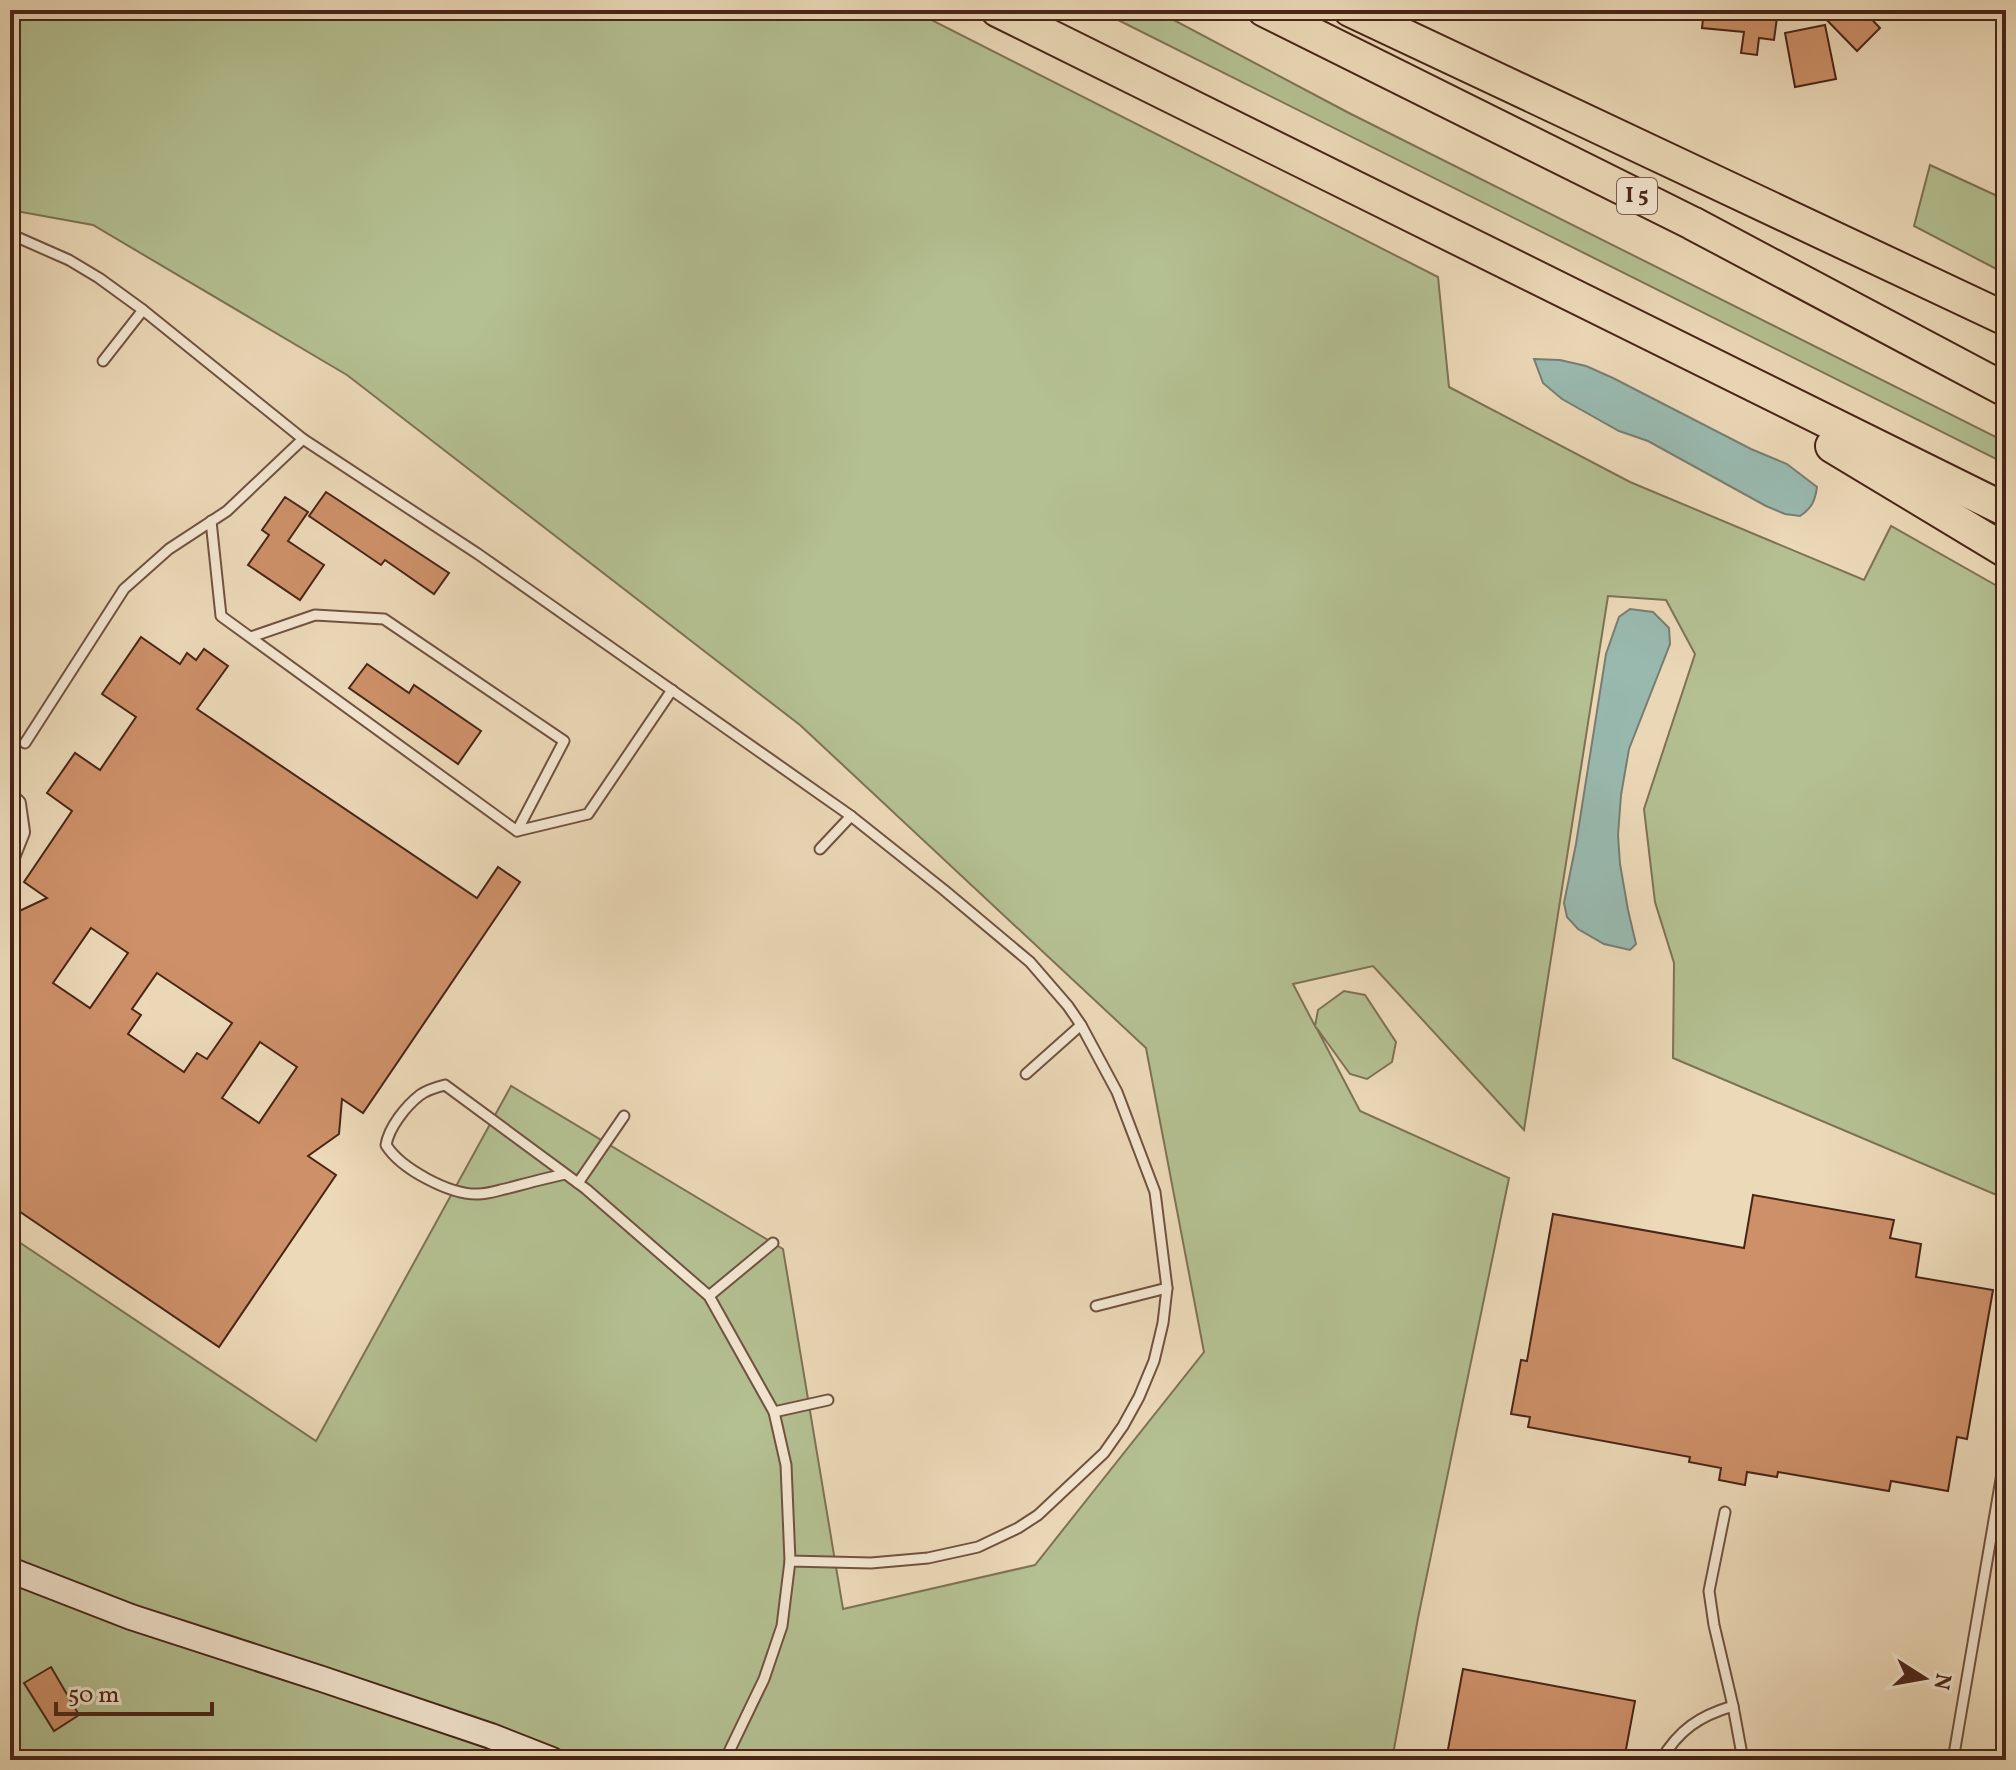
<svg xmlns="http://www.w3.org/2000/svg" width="2016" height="1770" font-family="Vollkorn,serif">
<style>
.green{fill:#b4c092;stroke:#7e7255;stroke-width:2}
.water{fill:#99bab0;stroke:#797e73;stroke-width:2}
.building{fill:#cd9069;stroke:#492518;stroke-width:2;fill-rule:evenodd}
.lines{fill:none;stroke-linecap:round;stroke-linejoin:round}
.lane-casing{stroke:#725240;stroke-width:13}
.street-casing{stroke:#725240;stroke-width:22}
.secondary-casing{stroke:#492518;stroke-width:28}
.highway-casing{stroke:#492518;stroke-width:36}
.lane{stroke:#f3e6d1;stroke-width:9}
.street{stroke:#f3e6d1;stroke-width:18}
.secondary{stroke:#f3e6d1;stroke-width:24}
.highway{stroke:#ecd9b8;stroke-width:32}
.labels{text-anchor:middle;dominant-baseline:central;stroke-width:6;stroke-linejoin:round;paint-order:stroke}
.shield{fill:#f3e6d1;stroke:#7c5f50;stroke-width:2}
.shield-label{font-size:22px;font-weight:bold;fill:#492518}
</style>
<rect width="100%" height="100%" fill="#ecd9b8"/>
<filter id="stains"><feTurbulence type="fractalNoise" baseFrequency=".0025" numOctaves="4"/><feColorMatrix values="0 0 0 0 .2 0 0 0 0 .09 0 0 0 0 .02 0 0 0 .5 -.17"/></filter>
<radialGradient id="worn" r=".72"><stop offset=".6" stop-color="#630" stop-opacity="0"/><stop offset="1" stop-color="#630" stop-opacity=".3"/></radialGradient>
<g class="green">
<polygon points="10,10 912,10 1438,277 1449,387 1630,482 1864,580 1891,526 2006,591 2006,1199 1673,1058 1674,963 1655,902 1644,809 1695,654 1666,600 1608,596 1524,1130 1373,966 1293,984 1315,1026 1318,1010 1344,991 1365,995 1396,1042 1392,1062 1367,1079 1350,1074 1316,1027 1360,1111 1509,1178 1418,1618 1392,1760 10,1760 10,1236 316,1441 511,1086 783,1249 843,1609 1035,1565 1204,1352 1146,1048 800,725 347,375 93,225 10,210"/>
<polygon points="1098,10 1155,10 1349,113 2006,442 2006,464"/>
<polygon points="1930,165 2006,200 2006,274 1914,226"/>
</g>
<g class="water">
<path d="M1534,359l26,1 26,6 27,12 138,71 36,15 30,23c-2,14 -5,21 -17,29l-15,-2 -19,-8 -118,-65 -29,-10 -57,-32 -19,-16z"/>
<polygon points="1630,609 1653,612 1669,628 1670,644 1629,749 1621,795 1618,835 1620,864 1628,910 1636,944 1630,950 1604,944 1578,929 1567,917 1564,903 1576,844 1606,654 1619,617"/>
</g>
<g class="building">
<polygon points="1704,10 1778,10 1774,40 1759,38 1757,55 1741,53 1744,32 1702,28"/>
<polygon points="1817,10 1863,10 1880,28 1857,51"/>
<polygon points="1825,25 1836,79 1795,87 1785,33"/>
<polygon points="326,492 449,573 434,594 385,560 381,565 309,516"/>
<polygon points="285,497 308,512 288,541 324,565 300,600 248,565 269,535 262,530"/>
<path d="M141,637l39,27 7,-11 9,7 8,-11 24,17 -31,43 280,189 21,-31 22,15 -157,231 -21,-14 -3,35 -31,22 28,19 -117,172 -209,-142v-260l9,-13 -7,-6 3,-13 32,-15 -23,-16 48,-71 -25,-18 28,-40 25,17 36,-53 -34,-23zM91,928l37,25 -38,55 -37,-25zM157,973l75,50 -25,36 -10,-6 -13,19 -56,-38 13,-19 -9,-6zM260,1042l37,25 -38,56 -37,-25z"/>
<polygon points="367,664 409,693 414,685 481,731 458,764 349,688"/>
<polygon points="1753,1195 1894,1220 1890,1238 1921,1244 1916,1277 1993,1290 1967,1439 1957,1437 1948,1491 1891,1481 1889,1491 1778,1472 1777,1477 1747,1472 1745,1485 1719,1480 1721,1468 1689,1462 1690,1457 1528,1427 1530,1417 1511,1414 1521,1360 1527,1361 1553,1214 1744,1248"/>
<polygon points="51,1667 79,1715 54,1731 24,1683"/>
<polygon points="1463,1669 1635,1701 1624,1760 1446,1760"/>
</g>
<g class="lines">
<defs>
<g id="lane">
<polyline points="10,234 69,260 99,278 143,310 303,439 478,554 851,816 944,890 1030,962 1068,1006 1081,1025 1117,1092 1155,1192 1167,1288 1163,1323 1154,1361 1139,1397 1123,1426 1104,1453 1038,1515 1018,1528 978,1547 928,1558 871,1563 790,1561 782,1626 764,1679 725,1760"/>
<polyline points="103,361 143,310"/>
<polyline points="211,521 221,616 517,831 588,814 672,690"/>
<polyline points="251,637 315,615 384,619 564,741 517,831"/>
<polyline points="25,743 124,589 169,549 227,511 303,439"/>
<polyline points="820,849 851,816"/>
<polyline points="1026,1074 1081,1025"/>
<path d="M565,1174c-19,4 -37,9 -56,14 -10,2 -20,6 -31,6 -28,1 -77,-25 -92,-49 3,-18 20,-39 34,-50 7,-5 17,-8 25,-10l141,104 123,107 65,116 12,53 4,96"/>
<polyline points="578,1183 624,1116"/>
<polyline points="709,1296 773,1243"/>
<polyline points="1096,1306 1167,1288"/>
<polyline points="774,1412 828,1400"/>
<polyline points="1725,1512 1709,1591 1714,1625 1733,1706 1743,1760"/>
<path d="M1661,1760c18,-30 38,-44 72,-54"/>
<polyline points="1953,1760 2006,1450"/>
</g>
<polyline id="street" points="10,799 16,804 20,832 10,857"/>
<polyline id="secondary" points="10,1570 131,1617 322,1679 491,1736 552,1760"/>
<g id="highway">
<polyline points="997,10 2006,510"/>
<polyline points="1264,10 1692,223 2006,390"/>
<polyline points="1350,10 2006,319"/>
<polyline points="1832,446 2006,551"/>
</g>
</defs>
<use href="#lane" class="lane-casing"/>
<use href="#street" class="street-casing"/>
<use href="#secondary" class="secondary-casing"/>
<use href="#highway" class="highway-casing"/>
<use href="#lane" class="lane"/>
<use href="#street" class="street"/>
<use href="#secondary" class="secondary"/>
<use href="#highway" class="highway"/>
</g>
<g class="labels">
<rect class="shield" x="1617" y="178" width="40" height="36" rx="6"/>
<g class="shield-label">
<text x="1637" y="196">I 5</text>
</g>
</g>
<rect width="2016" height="1770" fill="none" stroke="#ecd9b8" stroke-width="40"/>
<rect x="12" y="12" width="1992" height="1746" fill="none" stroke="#492518" stroke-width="4"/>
<rect x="20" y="20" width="1976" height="1730" fill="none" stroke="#492518" stroke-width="2"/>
<g transform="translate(1924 1678) rotate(101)" stroke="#f3e6d1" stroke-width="6" paint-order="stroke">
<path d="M0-6L14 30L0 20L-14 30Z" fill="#492518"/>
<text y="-12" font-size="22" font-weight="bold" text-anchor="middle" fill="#492518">N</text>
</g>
<path d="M56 1702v12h156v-12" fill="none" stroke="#492518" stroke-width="4"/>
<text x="68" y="1702" font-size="24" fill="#492518" stroke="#f3e6d1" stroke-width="6" paint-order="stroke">50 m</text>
<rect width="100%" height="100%" filter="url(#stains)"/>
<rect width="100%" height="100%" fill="url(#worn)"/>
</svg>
